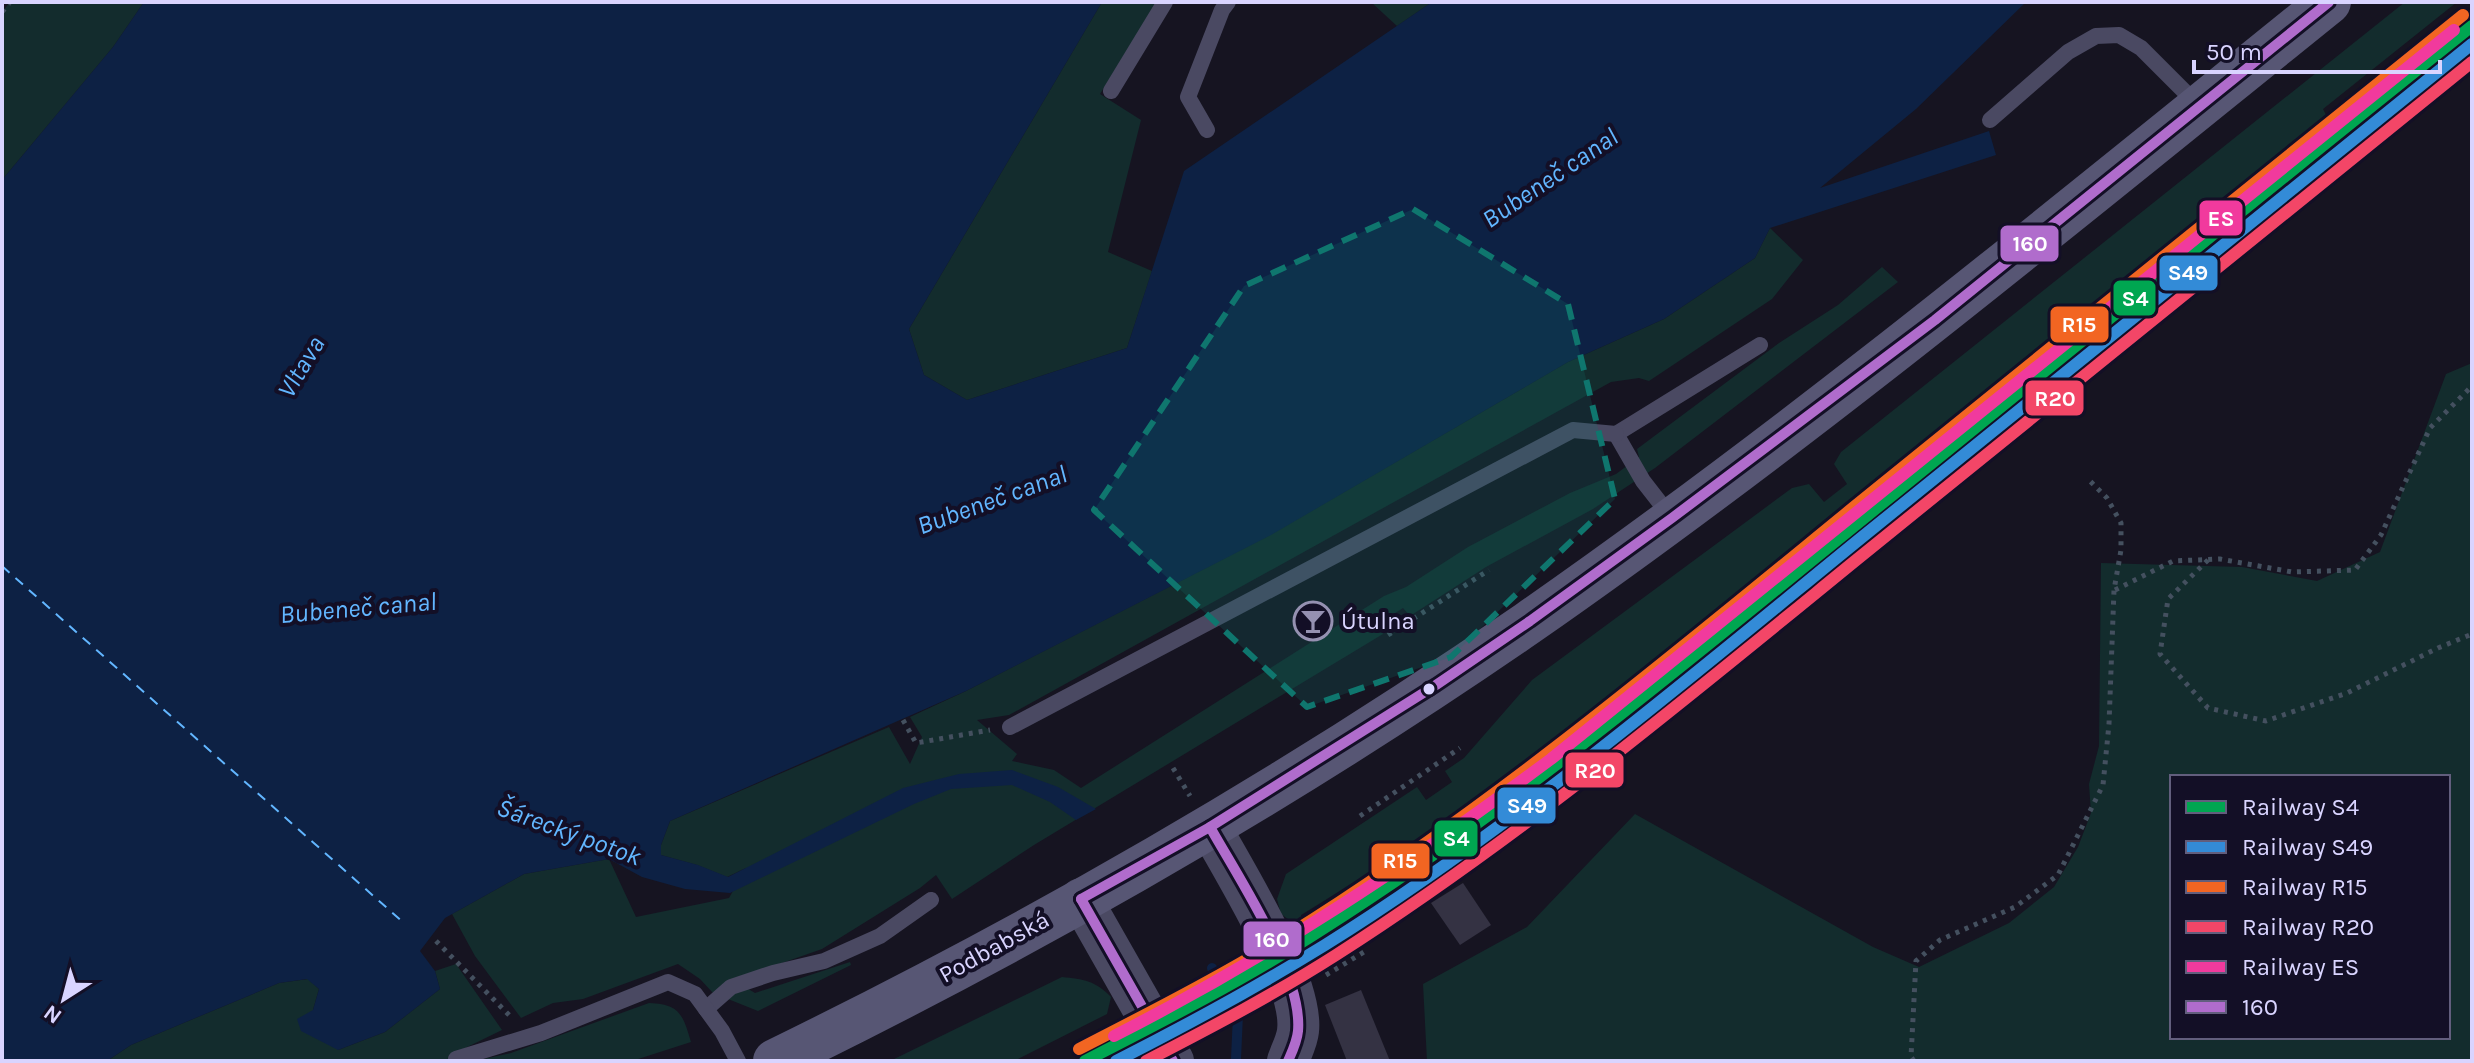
<svg xmlns="http://www.w3.org/2000/svg" width="2474" height="1063" font-family="Karla,sans-serif">
<style>
.green{fill:#132c2d;fill-rule:evenodd}
.water{fill:#0d2144}
.lines{fill:none;stroke-linecap:round;stroke-linejoin:round}
.stream{stroke:#0d2144;stroke-width:10}
.ferry{stroke:#62b6ff;stroke-width:2;stroke-dasharray:10 8;stroke-linecap:butt}
.building{fill:#343243}
.path{stroke:#44505f;stroke-width:5;stroke-dasharray:4 6;stroke-linecap:butt}
.service{stroke:#4a4962;stroke-width:16}
.tertiary{stroke:#4a4962;stroke-width:42}
.secondary{stroke:#575674;stroke-width:44}
.bus-1-casing{stroke:#130f26;stroke-width:16}
.bus-1{stroke:#b06ccc;stroke-width:10}
.rail-1-casing{stroke:#130f26;stroke-width:18}
.rail-2-casing{stroke:#130f26;stroke-width:18}
.rail-3-casing{stroke:#130f26;stroke-width:18}
.rail-4-casing{stroke:#130f26;stroke-width:18}
.rail-5-casing{stroke:#130f26;stroke-width:18}
.rail-1{stroke:#00a651;stroke-width:12}
.rail-2{stroke:#338bd7;stroke-width:12}
.rail-3{stroke:#f26522;stroke-width:12}
.rail-4{stroke:#f34667;stroke-width:12}
.rail-5{stroke:#f13a9d;stroke-width:12}
.marked{fill:#0f766e;fill-opacity:0.2;stroke:#0f766e;stroke-width:6;stroke-dasharray:16 10;stroke-linejoin:round}
.bus-dot{fill:#d9d4ff;stroke:#130f26;stroke-width:3}
.labels{text-anchor:middle;dominant-baseline:central;stroke-width:8;stroke-linejoin:round;paint-order:stroke}
.poi-label{font-size:24px;fill:#d9d4ff;stroke:#130f26;text-anchor:start}
.street-label{font-size:24px;fill:#d9d4ff;stroke:#130f26}
.water-label{font-size:26px;font-style:italic;fill:#62b6ff;stroke:#130f26}
.line-badge{stroke:#130f26;stroke-width:3}
.badge-label{font-size:22px;text-anchor:middle;font-weight:bold;fill:#fff}
</style>
<rect width="100%" height="100%" fill="#161421"/>
<g class="green">
<polygon points="10,2 144,2 113,47 2,180 2,12"/>
<polygon points="1102,2 1157,2 1100,94 1141,120 1108,252 1152,271 1127,348 967,400 924,375 909,329"/>
<polygon points="1371,2 1432,2 1397,26"/>
<polygon points="2405,2 2457,2 2323,109 2331,125 2089,317 2087,315 1746,592 1488,790 1411,847 1301,915 1302,921 1296,925 1281,914 1277,899 1286,874 1417,787 1426,800 1452,782 1445,771 1464,758 1532,680 1792,488 1809,484 1824,502 1847,484 1834,464 1841,452"/>
<polygon points="1770,228 1803,260 1772,299 1649,381 1639,378 1611,382 1009,715 977,720 1017,754 1012,761 1054,770 1081,788 1384,596 1406,587 1468,547 1570,493 1616,474 1639,457 1637,449 1779,343 1838,305 1882,267 1898,282 1655,468 1593,509 1486,567 1410,616 1403,608 1378,624 1383,634 1034,845 952,899 936,875 920,888 822,949 733,980 755,993 850,962 851,965 758,1011 713,993 700,979 678,964 583,999 553,1003 521,1018 475,956 452,914 524,874 609,859 636,917 729,898 746,868 727,877 697,865 661,855 661,845 670,821 889,727 910,764 922,737 910,717 966,691 1270,535 1568,362 1664,319 1755,258"/>
<path d="M2472,363v698h-1045l-4,-77 104,-57 108,-113 238,133 46,20 90,-44 45,-36 24,-40 13,-34 -2,-29 10,-38 2,-183 141,4 75,14 63,-29 66,-178zM2172,777h276v260h-276z"/>
<polygon points="456,964 502,1030 455,1053 457,1061 107,1061 131,1045 279,983 308,979 319,989 313,1010 338,1050 385,1032 440,989 435,971"/>
<path d="M1062,977c21,2 34,4 49,20l-4,17 -93,47h-124z"/>
<path d="M649,1003c31,1 34,12 42,39l-59,19h-158l37,-8z"/>
</g>
<polygon class="water" points="144,2 1102,2 909,329 924,375 967,400 1127,348 1184,171 1432,2 2026,2 1916,109 1820,188 1989,131 1996,155 1770,228 1755,258 1664,319 1568,362 1271,535 966,691 670,821 661,845 661,855 698,865 728,877 903,788 959,774 1012,770 1058,787 1096,809 1076,820 1050,802 1012,785 951,789 914,804 730,893 685,889 642,877 609,859 524,874 445,918 420,951 435,971 440,989 385,1032 338,1050 301,1031 297,1019 313,1010 319,989 307,979 279,983 131,1045 107,1061 2,1061 2,180 113,47"/>
<g class="lines">
<polyline class="stream" points="1212,968 1238,1014 1236,1059"/>
<polyline class="ferry" points="2,566 405,924"/>
</g>
<g class="building">
<polygon points="1463,883 1491,925 1460,945 1431,903"/>
<polygon points="1361,990 1390,1061 1347,1061 1325,1005"/>
</g>
<g class="lines">
<g class="path">
<polyline points="2,12 10,2"/>
<polyline points="2208,560 2168,599 2160,654 2208,708 2266,721 2347,693 2438,648 2472,634"/>
<polyline points="2115,590 2173,561 2220,559 2292,572 2355,570 2381,535 2430,428 2472,386"/>
<polyline points="1388,635 1489,570"/>
<polyline points="903,720 916,743 990,730"/>
<polyline points="1173,768 1190,796"/>
<polyline points="1360,816 1460,748"/>
<polyline points="436,941 512,1018"/>
<polyline points="1326,975 1364,952"/>
<polyline points="1914,1061 1911,1057 1916,961 1940,940 2015,907 2058,875 2103,785 2109,724 2114,590 2121,550 2121,523 2107,498 2090,481"/>
</g>
<g class="service">
<polyline points="1111,91 1165,2"/>
<polyline points="1990,120 2068,52 2096,36 2119,35 2141,48 2198,105"/>
<polyline points="1207,130 1188,97 1222,10 1228,2"/>
<polyline points="1671,517 1643,481 1616,434 1760,345"/>
<polyline points="1010,727 1573,430 1616,434"/>
<polyline points="706,1009 731,987 773,973 824,961 880,936 931,900"/>
<polyline points="456,1059 541,1033 668,982 695,994 722,1031 738,1061"/>
</g>
<g class="tertiary">
<path d="M1210,827c25,46 94,155 88,204 -1,10 -7,21 -10,30"/>
<polyline points="1081,899 1173,1061"/>
</g>
<path class="secondary" d="M775,1061c260,-127 514,-273 753,-438 277,-193 538,-409 801,-621"/>
<defs>
<g id="bus-1">
<path d="M1210,827c28,50 93,147 88,204 -1,11 -6,21 -10,30"/>
<polyline points="1081,899 1210,827 1436,685 1530,621 1672,518 1935,320 2329,2"/>
<polyline points="1081,899 1173,1061"/>
</g>
</defs>
<use href="#bus-1" class="bus-1-casing"/>
<use href="#bus-1" class="bus-1"/>
<defs>
<path id="rail-1" d="M1085,1061c80,-41 160,-82 236,-131 194,-123 370,-272 548,-416 201,-163 401,-327 603,-488"/>
<path id="rail-2" d="M1116,1061c71,-36 141,-74 209,-116 190,-119 363,-266 536,-407 204,-165 407,-331 611,-494"/>
<path id="rail-3" d="M1079,1049c80,-41 160,-82 236,-131 190,-122 364,-268 539,-411 203,-164 405,-329 609,-492"/>
<path id="rail-4" d="M1146,1061c64,-33 129,-67 190,-106 183,-117 351,-257 519,-394 205,-167 410,-334 617,-499"/>
<path id="rail-5" d="M1114,1036c157,-80 296,-172 437,-277l903,-729"/>
</defs>
<use href="#rail-1" class="rail-1-casing"/>
<use href="#rail-2" class="rail-2-casing"/>
<use href="#rail-3" class="rail-3-casing"/>
<use href="#rail-4" class="rail-4-casing"/>
<use href="#rail-5" class="rail-5-casing"/>
<use href="#rail-1" class="rail-1"/>
<use href="#rail-2" class="rail-2"/>
<use href="#rail-3" class="rail-3"/>
<use href="#rail-4" class="rail-4"/>
<use href="#rail-5" class="rail-5"/>
</g>
<path class="marked" d="M1413,209l155,95 47,195 -164,158 -144,50 -213,-197 150,-224z"/>
<defs>
<symbol id="bar-ring" viewBox="-11 -11 22 22"><circle r="9.5" fill="#130f26" stroke="#9591b1" stroke-width="1.5"/><path d="M-6-5H6L.8 .8V4.5H3.5V6h-7V4.5H-.8V.8Z" fill="#9591b1"/></symbol>
</defs>
<g fill-rule="evenodd">
<use href="#bar-ring" x="1291" y="599" width="44" height="44"/>
</g>
<circle class="bus-dot" cx="1429" cy="689" r="7"/>
<g class="labels">
<g class="poi-label">
<text x="1341" y="621">Útulna</text>
</g>
<g class="street-label">
<text transform="translate(994 947) rotate(-29)">Podbabská</text>
</g>
<g class="water-label">
<text transform="translate(1550 178) rotate(-34)">Bubeneč canal</text>
<text transform="translate(301 367) rotate(-59)">Vltava</text>
<text transform="translate(992 500) rotate(-20)">Bubeneč canal</text>
<text transform="translate(358 608) rotate(-5)">Bubeneč canal</text>
<text transform="translate(569 832) rotate(20)">Šárecký potok</text>
</g>
</g>
<g class="line-badge">
<rect x="2198" y="199" width="46" height="38" rx="8" fill="#f13a9d"/>
<rect x="1999" y="224" width="61" height="39" rx="8" fill="#b06ccc"/>
<rect x="2158" y="254" width="61" height="38" rx="8" fill="#338bd7"/>
<rect x="2112" y="279" width="45" height="38" rx="8" fill="#00a651"/>
<rect x="2049" y="305" width="61" height="39" rx="8" fill="#f26522"/>
<rect x="2024" y="379" width="61" height="38" rx="8" fill="#f34667"/>
<rect x="1564" y="751" width="61" height="38" rx="8" fill="#f34667"/>
<rect x="1496" y="786" width="61" height="39" rx="8" fill="#338bd7"/>
<rect x="1433" y="819" width="46" height="39" rx="8" fill="#00a651"/>
<rect x="1370" y="842" width="61" height="38" rx="8" fill="#f26522"/>
<rect x="1242" y="920" width="61" height="38" rx="8" fill="#b06ccc"/>
</g>
<g class="badge-label">
<text x="2221" y="226">ES</text>
<text x="2030" y="251">160</text>
<text x="2188" y="280">S49</text>
<text x="2135" y="306">S4</text>
<text x="2079" y="332">R15</text>
<text x="2055" y="406">R20</text>
<text x="1595" y="778">R20</text>
<text x="1527" y="813">S49</text>
<text x="1456" y="846">S4</text>
<text x="1400" y="868">R15</text>
<text x="1272" y="947">160</text>
</g>
<rect width="2474" height="1063" fill="none" stroke="#d9d4ff" stroke-width="8"/>
<rect x="2170" y="775" width="280" height="264" fill="#130f26" stroke="#625e7d" stroke-width="2"/>
<rect x="2186" y="801" width="40" height="12" fill="#00a651" stroke="#625e7d" stroke-width="2"/>
<text x="2242" y="815" font-size="24" fill="#d9d4ff">Railway S4</text>
<rect x="2186" y="841" width="40" height="12" fill="#338bd7" stroke="#625e7d" stroke-width="2"/>
<text x="2242" y="855" font-size="24" fill="#d9d4ff">Railway S49</text>
<rect x="2186" y="881" width="40" height="12" fill="#f26522" stroke="#625e7d" stroke-width="2"/>
<text x="2242" y="895" font-size="24" fill="#d9d4ff">Railway R15</text>
<rect x="2186" y="921" width="40" height="12" fill="#f34667" stroke="#625e7d" stroke-width="2"/>
<text x="2242" y="935" font-size="24" fill="#d9d4ff">Railway R20</text>
<rect x="2186" y="961" width="40" height="12" fill="#f13a9d" stroke="#625e7d" stroke-width="2"/>
<text x="2242" y="975" font-size="24" fill="#d9d4ff">Railway ES</text>
<rect x="2186" y="1001" width="40" height="12" fill="#b06ccc" stroke="#625e7d" stroke-width="2"/>
<text x="2242" y="1015" font-size="24" fill="#d9d4ff">160</text>
<g transform="translate(64 999) rotate(216)" stroke="#130f26" stroke-width="6" paint-order="stroke">
<path d="M0-6L14 30L0 20L-14 30Z" fill="#d9d4ff"/>
<text y="-12" font-size="22" font-weight="bold" text-anchor="middle" fill="#d9d4ff">N</text>
</g>
<path d="M2194 60v12h246v-12" fill="none" stroke="#d9d4ff" stroke-width="4"/>
<text x="2206" y="60" font-size="24" fill="#d9d4ff" stroke="#130f26" stroke-width="6" paint-order="stroke">50 m</text>
</svg>
